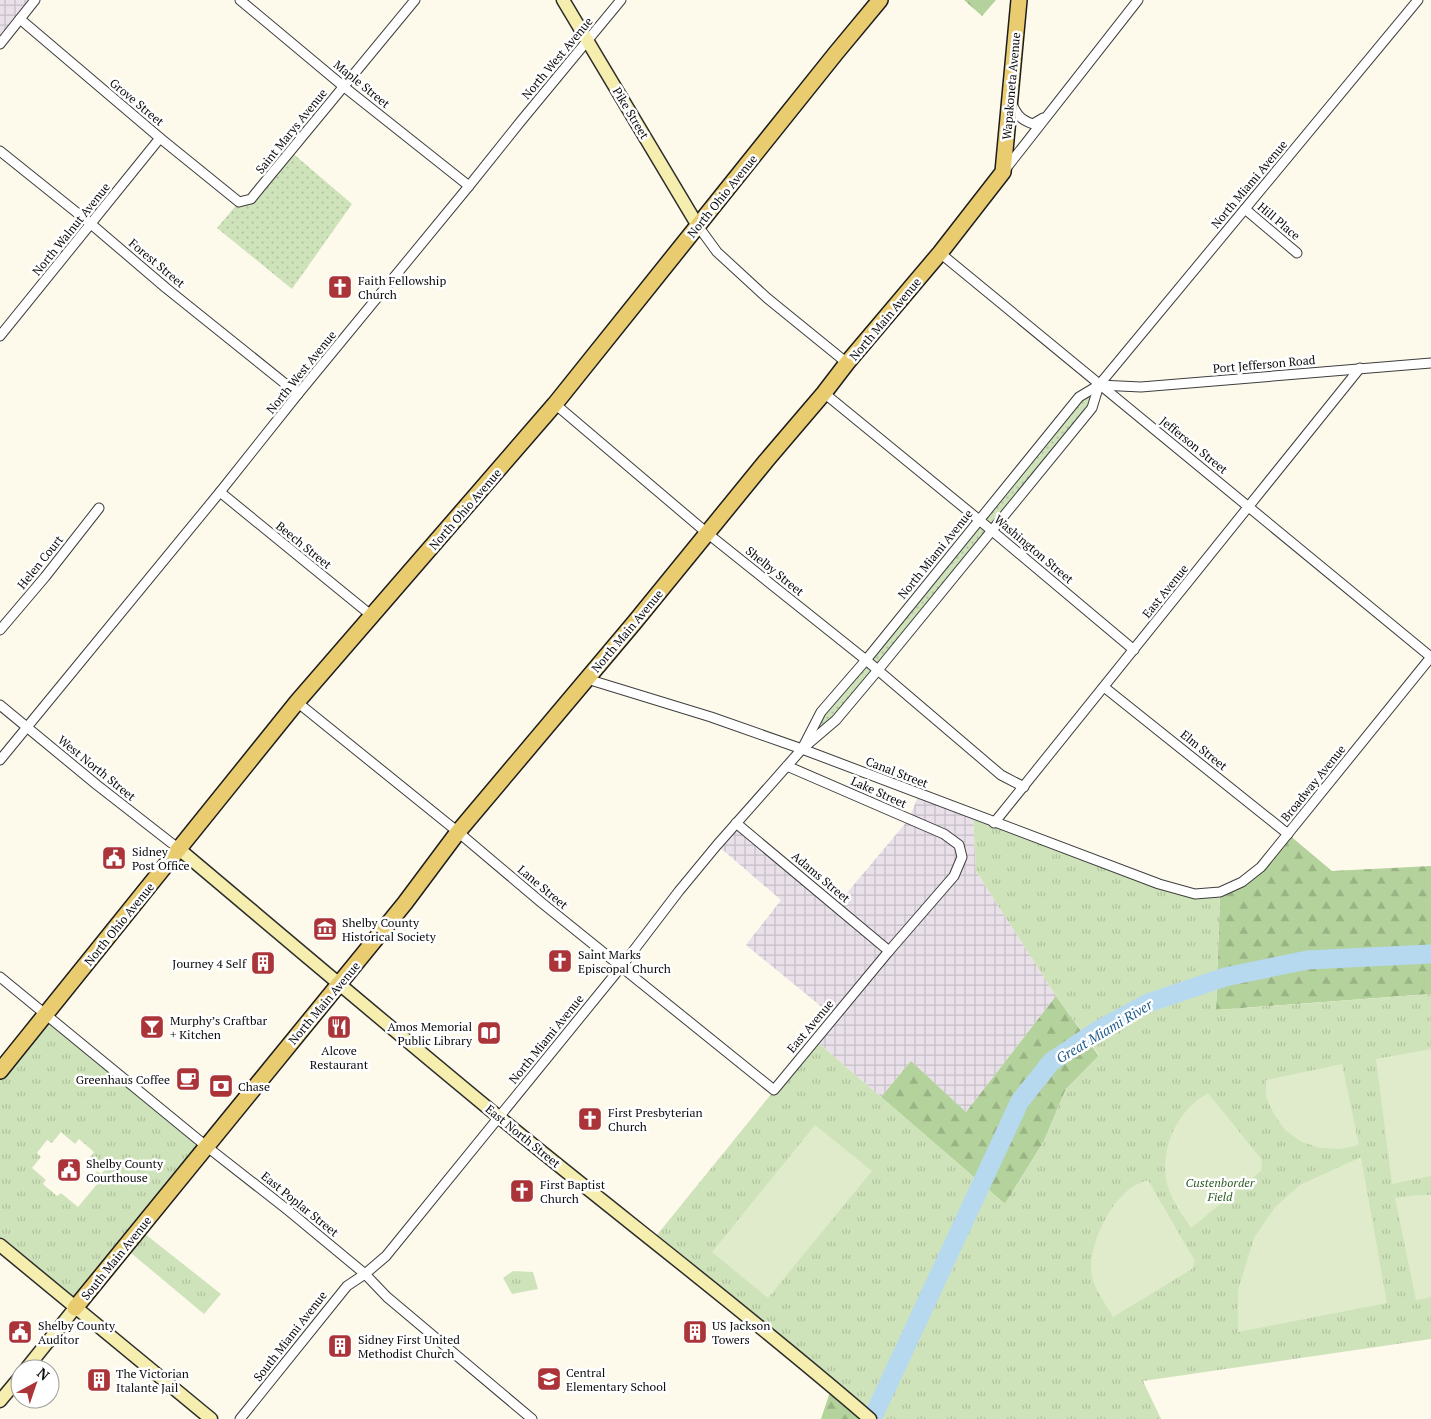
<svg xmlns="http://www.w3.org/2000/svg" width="1431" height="1419" font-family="'PT Serif',serif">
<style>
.industrial{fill:url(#industrial-grid)}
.grass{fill:url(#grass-dots)}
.forest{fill:url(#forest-firs)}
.park{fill:url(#park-tufts);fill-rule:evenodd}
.pitch{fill:#e0ebcb}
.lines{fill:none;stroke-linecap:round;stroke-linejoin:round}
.river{stroke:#b6d9ef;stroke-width:19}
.minor-casing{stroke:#3e3e3e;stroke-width:11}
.secondary-casing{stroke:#2d2d2d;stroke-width:15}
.primary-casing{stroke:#1c1c1c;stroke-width:18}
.minor{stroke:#fff;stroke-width:9}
.secondary{stroke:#f6eeae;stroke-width:12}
.primary{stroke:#e9cc70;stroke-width:15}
.labels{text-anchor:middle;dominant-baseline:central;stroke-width:5;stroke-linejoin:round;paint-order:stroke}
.street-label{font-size:12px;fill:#0b0b0b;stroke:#fff}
.poi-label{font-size:12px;fill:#0b0b0b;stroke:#fff;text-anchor:start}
.park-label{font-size:12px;font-style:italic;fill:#2f5b24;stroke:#fff}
.water-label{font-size:14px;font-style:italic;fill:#24608e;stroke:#fff}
</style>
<defs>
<pattern id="industrial-grid" width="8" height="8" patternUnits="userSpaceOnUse" patternTransform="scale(1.25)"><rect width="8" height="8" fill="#e9e0ea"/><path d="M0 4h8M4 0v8" fill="none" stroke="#c6bfc7"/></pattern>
<pattern id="grass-dots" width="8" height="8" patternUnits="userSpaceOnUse" patternTransform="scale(1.25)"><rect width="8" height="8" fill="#cfe3ba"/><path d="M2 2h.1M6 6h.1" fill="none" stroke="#b0c19f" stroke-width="1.8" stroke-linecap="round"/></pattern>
<pattern id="forest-firs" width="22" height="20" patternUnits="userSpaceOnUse" patternTransform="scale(1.25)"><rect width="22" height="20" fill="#b4d29b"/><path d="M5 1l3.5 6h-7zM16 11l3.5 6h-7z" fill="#99b384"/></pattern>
<pattern id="park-tufts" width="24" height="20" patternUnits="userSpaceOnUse" patternTransform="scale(1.25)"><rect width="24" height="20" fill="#cfe3ba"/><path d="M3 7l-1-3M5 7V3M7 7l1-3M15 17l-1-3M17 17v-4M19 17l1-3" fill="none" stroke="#b0c19f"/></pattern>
</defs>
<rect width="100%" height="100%" fill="#fdfaec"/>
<g class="industrial">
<polygon points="0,0 35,0 0,44"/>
<polygon points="919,794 973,814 976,871 1056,996 966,1112 911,1061 881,1097 815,1040 834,1017 746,945 781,900 717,845 736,823 836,906 909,819"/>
</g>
<g class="grass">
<polygon points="290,151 352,204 292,289 217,228 239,202 251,199"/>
<polygon points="1099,385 1092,408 878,670 802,749 821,712 1079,397"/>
</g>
<g class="forest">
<polygon points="964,0 996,0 982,16"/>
<polygon points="1288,834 1332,871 1431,866 1431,994 1216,1010 1220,892 1242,882"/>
<polygon points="1056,996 1099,1056 1066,1089 1044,1141 1005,1204 881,1097 911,1061 966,1112"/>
<polygon points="832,1386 870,1419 821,1419"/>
</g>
<g class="park">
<polygon points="973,814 1195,894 1220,892 1216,1010 1431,994 1431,1339 1143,1381 1161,1419 870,1419 652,1241 815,1040 1005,1204 1044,1141 1066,1089 1099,1055 1056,996 976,871"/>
<path d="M46,1015l160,131 -66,84 81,64 -17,20 -79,-66 -50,60 -75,-63v-174zM61,1132l14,12 4,-5 15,13 -4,5 15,12 -4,5 -4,-3 -5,7 6,5 -20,24 -17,-14 -4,3 -14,-12 3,-4 -14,-12 9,-11 -4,-4 10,-13 5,3z"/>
<polygon points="513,1271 533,1272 538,1289 512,1294 503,1278"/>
</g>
<g class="pitch">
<polygon points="1431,1049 1431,1176 1392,1184 1376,1059"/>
<polygon points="1342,1064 1359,1145 1340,1149 1320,1148 1302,1142 1286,1131 1275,1116 1266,1097 1266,1080"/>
<path d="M1208,1093l54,67 -1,11 -70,57c-10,-15 -22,-31 -25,-49 -5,-34 12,-69 42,-86z"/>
<polygon points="815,1125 872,1171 768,1298 712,1252"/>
<polygon points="1361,1157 1387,1303 1238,1332 1238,1290 1254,1238 1275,1207 1300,1185"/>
<path d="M1148,1180l47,81 -3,8 -79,48c-7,-13 -18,-26 -21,-41 -5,-23 13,-65 30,-80 7,-8 16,-13 26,-16z"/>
<polygon points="1417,1195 1431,1195 1431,1297 1416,1300 1395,1198"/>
</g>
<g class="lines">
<polyline class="river" points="872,1419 1020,1101 1051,1062 1100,1029 1148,1003 1225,977 1307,960 1431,954"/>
<defs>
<g id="minor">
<polyline points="240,0 343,86 469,186"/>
<polyline points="20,19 160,138 239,202 251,199 259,189 415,0"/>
<polyline points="0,44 35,0"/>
<path d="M1012,104c5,11 9,16 21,20l10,-6"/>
<polyline points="0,151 91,224 166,288 298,394"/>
<polyline points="1004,171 1138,0"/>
<polyline points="1245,209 1297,253"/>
<polyline points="698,226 717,252 767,298 847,363"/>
<polyline points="940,253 1431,657"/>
<polyline points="0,336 160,138"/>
<polyline points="1099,385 1141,387 1431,363"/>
<polyline points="824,393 978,519 1134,650"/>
<polyline points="555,404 707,533 866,660 1001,775 1024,787"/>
<polyline points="220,492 372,616"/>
<polyline points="0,630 45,577 99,508"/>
<polyline points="587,679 711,717 802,749 1159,884 1195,894 1220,892 1242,882 1261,867 1431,657"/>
<polyline points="1104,687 1288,834"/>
<polyline points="297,702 458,832 542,903 774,1090 889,951 954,876 962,857 959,845 944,834 787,766"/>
<polyline points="0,705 97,785 179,849"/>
<polyline points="804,745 821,712 866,660 1079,397 1099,385 1418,0"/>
<polyline points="0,760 220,492 298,394 469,186 521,121 621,0"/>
<polyline points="736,823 889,951"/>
<polyline points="994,823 1360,368"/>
<polyline points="0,977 206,1146 289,1211 365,1274 387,1297 532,1419"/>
<polyline points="240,1419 347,1286 365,1274 386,1256 621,967 679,891 717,845 802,749 836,720 878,670 1092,408 1099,385"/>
</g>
<g id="secondary">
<polyline points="563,0 698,226"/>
<path d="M179,849c107,90 213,180 321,269 123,101 250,197 370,301"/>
<polyline points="0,1245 211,1419"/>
<polyline points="26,1369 75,1308"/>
<polyline points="0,1401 20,1377"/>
</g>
<g id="primary">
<polyline points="0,1071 297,702 555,404 836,53 880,0"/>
<polyline points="75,1308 405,903 458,832 634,623 766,461 824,393 847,363 940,253 1003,172 1019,0"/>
</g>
</defs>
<use href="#minor" class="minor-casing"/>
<use href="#secondary" class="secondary-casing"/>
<use href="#primary" class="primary-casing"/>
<use href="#minor" class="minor"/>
<use href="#secondary" class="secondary"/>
<use href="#primary" class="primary"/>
</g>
<defs>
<symbol id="church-square" viewBox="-11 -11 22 22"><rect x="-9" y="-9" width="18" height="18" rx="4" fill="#ab3439" stroke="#fff"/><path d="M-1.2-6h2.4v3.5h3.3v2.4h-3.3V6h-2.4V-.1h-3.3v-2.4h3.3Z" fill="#fff"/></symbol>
<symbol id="civic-square" viewBox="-11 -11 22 22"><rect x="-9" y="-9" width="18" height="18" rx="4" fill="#ab3439" stroke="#fff"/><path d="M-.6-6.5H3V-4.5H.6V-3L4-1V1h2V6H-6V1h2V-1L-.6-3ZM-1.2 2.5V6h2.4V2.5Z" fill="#fff"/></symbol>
<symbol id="museum-square" viewBox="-11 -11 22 22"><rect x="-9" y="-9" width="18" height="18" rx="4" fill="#ab3439" stroke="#fff"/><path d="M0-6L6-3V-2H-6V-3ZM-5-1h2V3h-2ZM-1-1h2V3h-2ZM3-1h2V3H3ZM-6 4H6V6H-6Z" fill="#fff"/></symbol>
<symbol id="building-square" viewBox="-11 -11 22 22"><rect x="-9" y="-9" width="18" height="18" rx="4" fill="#ab3439" stroke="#fff"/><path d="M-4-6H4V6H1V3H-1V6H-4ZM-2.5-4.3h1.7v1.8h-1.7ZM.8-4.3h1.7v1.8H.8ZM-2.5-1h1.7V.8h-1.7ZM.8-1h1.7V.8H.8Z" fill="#fff"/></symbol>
<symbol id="bar-square" viewBox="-11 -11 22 22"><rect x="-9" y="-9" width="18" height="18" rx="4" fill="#ab3439" stroke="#fff"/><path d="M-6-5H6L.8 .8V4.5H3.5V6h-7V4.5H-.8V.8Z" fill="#fff"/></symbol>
<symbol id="restaurant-square" viewBox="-11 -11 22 22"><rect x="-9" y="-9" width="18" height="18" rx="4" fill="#ab3439" stroke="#fff"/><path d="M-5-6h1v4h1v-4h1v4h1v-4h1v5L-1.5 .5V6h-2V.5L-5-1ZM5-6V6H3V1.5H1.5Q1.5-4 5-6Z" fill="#fff"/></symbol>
<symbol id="library-square" viewBox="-11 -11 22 22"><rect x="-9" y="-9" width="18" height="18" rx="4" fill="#ab3439" stroke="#fff"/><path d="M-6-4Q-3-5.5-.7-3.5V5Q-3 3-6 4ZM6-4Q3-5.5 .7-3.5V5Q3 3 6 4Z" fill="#fff"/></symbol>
<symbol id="cafe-square" viewBox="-11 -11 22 22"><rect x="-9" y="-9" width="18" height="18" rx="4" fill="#ab3439" stroke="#fff"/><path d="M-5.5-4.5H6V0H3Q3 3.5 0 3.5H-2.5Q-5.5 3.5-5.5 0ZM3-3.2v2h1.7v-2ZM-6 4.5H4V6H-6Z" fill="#fff"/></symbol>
<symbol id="bank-square" viewBox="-11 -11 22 22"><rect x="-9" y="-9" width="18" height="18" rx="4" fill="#ab3439" stroke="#fff"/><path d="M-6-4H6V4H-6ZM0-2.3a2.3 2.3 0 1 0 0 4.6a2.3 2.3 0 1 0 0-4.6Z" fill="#fff"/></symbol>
<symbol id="school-square" viewBox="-11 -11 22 22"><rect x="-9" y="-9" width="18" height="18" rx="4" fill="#ab3439" stroke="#fff"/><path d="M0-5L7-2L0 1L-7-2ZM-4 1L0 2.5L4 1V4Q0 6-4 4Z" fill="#fff"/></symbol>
</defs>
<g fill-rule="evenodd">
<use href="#church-square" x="326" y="273" width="28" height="28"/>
<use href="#civic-square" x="100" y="844" width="28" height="28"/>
<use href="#museum-square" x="311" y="915" width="28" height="28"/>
<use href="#church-square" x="546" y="947" width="28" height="28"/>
<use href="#building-square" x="249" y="949" width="28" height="28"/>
<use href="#bar-square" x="138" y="1013" width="28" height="28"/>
<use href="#restaurant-square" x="325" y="1013" width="28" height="28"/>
<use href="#library-square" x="475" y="1019" width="28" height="28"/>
<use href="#cafe-square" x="174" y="1065" width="28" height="28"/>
<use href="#bank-square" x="207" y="1072" width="28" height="28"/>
<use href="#church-square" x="576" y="1105" width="28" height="28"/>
<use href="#civic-square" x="55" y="1156" width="28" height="28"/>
<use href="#church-square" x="508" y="1177" width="28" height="28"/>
<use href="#civic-square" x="6" y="1318" width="28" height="28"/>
<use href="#building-square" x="681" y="1318" width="28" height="28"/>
<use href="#building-square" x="326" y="1332" width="28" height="28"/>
<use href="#school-square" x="535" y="1365" width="28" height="28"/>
<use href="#building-square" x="85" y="1366" width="28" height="28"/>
</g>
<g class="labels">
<g class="street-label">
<text transform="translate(557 58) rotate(-50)">North West Avenue</text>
<text transform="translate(362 84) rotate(39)">Maple Street</text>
<text transform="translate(1011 86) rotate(-85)">Wapakoneta Avenue</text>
<text transform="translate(137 102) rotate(40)">Grove Street</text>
<text transform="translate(631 113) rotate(59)">Pike Street</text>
<text transform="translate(291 131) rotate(-51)">Saint Marys Avenue</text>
<text transform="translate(1249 184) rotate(-50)">North Miami Avenue</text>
<text transform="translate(722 196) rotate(-51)">North Ohio Avenue</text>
<text transform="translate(1279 221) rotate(40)">Hill Place</text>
<text transform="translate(71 229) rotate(-51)">North Walnut Avenue</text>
<text transform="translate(157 263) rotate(40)">Forest Street</text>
<text transform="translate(885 319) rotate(-50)">North Main Avenue</text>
<text transform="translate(1264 364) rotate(-5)">Port Jefferson Road</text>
<text transform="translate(301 372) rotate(-51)">North West Avenue</text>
<text transform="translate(1194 445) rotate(39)">Jefferson Street</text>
<text transform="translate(465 509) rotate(-49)">North Ohio Avenue</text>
<text transform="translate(304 545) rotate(39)">Beech Street</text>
<text transform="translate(1034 549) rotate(40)">Washington Street</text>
<text transform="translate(935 554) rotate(-51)">North Miami Avenue</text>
<text transform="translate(40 562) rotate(-51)">Helen Court</text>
<text transform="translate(775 571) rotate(39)">Shelby Street</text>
<text transform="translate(1165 591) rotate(-51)">East Avenue</text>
<text transform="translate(627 631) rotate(-50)">North Main Avenue</text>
<text transform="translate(1204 750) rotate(39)">Elm Street</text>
<text transform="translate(97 768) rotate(39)">West North Street</text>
<text transform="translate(897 772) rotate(21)">Canal Street</text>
<text transform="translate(1313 783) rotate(-51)">Broadway Avenue</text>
<text transform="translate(879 792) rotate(24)">Lake Street</text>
<text transform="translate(821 877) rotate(40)">Adams Street</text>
<text transform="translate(543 887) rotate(40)">Lane Street</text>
<text transform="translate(119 924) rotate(-51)">North Ohio Avenue</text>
<text transform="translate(324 1003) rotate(-50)">North Main Avenue</text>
<text transform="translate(810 1026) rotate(-50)">East Avenue</text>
<text transform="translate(546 1039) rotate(-51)">North Miami Avenue</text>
<text transform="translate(523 1136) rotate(39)">East North Street</text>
<text transform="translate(300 1204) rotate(39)">East Poplar Street</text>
<text transform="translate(116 1258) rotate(-51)">South Main Avenue</text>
<text transform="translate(290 1336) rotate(-52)">South Miami Avenue</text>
</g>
<g class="poi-label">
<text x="358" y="280">Faith Fellowship<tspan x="358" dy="14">Church</tspan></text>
<text x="132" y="851">Sidney<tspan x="132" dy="14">Post Office</tspan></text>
<text x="342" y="922">Shelby County<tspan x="342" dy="14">Historical Society</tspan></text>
<text x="578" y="954">Saint Marks<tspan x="578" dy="14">Episcopal Church</tspan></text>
<text x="246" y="963" text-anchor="end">Journey 4 Self</text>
<text x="170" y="1020">Murphy’s Craftbar<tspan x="170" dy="14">+ Kitchen</tspan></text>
<text x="472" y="1026" text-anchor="end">Amos Memorial<tspan x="472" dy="14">Public Library</tspan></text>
<text x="339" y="1050" text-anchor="middle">Alcove<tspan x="339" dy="14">Restaurant</tspan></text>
<text x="170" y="1079" text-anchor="end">Greenhaus Coffee</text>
<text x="238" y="1086">Chase</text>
<text x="608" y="1112">First Presbyterian<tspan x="608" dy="14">Church</tspan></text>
<text x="86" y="1163">Shelby County<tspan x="86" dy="14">Courthouse</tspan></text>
<text x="540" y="1184">First Baptist<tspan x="540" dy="14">Church</tspan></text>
<text x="38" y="1325">Shelby County<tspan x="38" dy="14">Auditor</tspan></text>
<text x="712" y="1325">US Jackson<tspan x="712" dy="14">Towers</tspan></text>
<text x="358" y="1339">Sidney First United<tspan x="358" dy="14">Methodist Church</tspan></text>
<text x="566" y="1372">Central<tspan x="566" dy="14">Elementary School</tspan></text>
<text x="116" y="1373">The Victorian<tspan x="116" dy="14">Italante Jail</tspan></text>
</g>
<g class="park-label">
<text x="1220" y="1182">Custenborder<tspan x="1220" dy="14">Field</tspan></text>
</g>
<g class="water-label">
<text transform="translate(1104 1031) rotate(-31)">Great Miami River</text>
</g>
</g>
<g transform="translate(35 1384) rotate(40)"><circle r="24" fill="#ffffff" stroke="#9d9d9d"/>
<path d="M0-4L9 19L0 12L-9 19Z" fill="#ab3439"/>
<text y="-8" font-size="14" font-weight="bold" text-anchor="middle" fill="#0b0b0b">N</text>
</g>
</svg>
